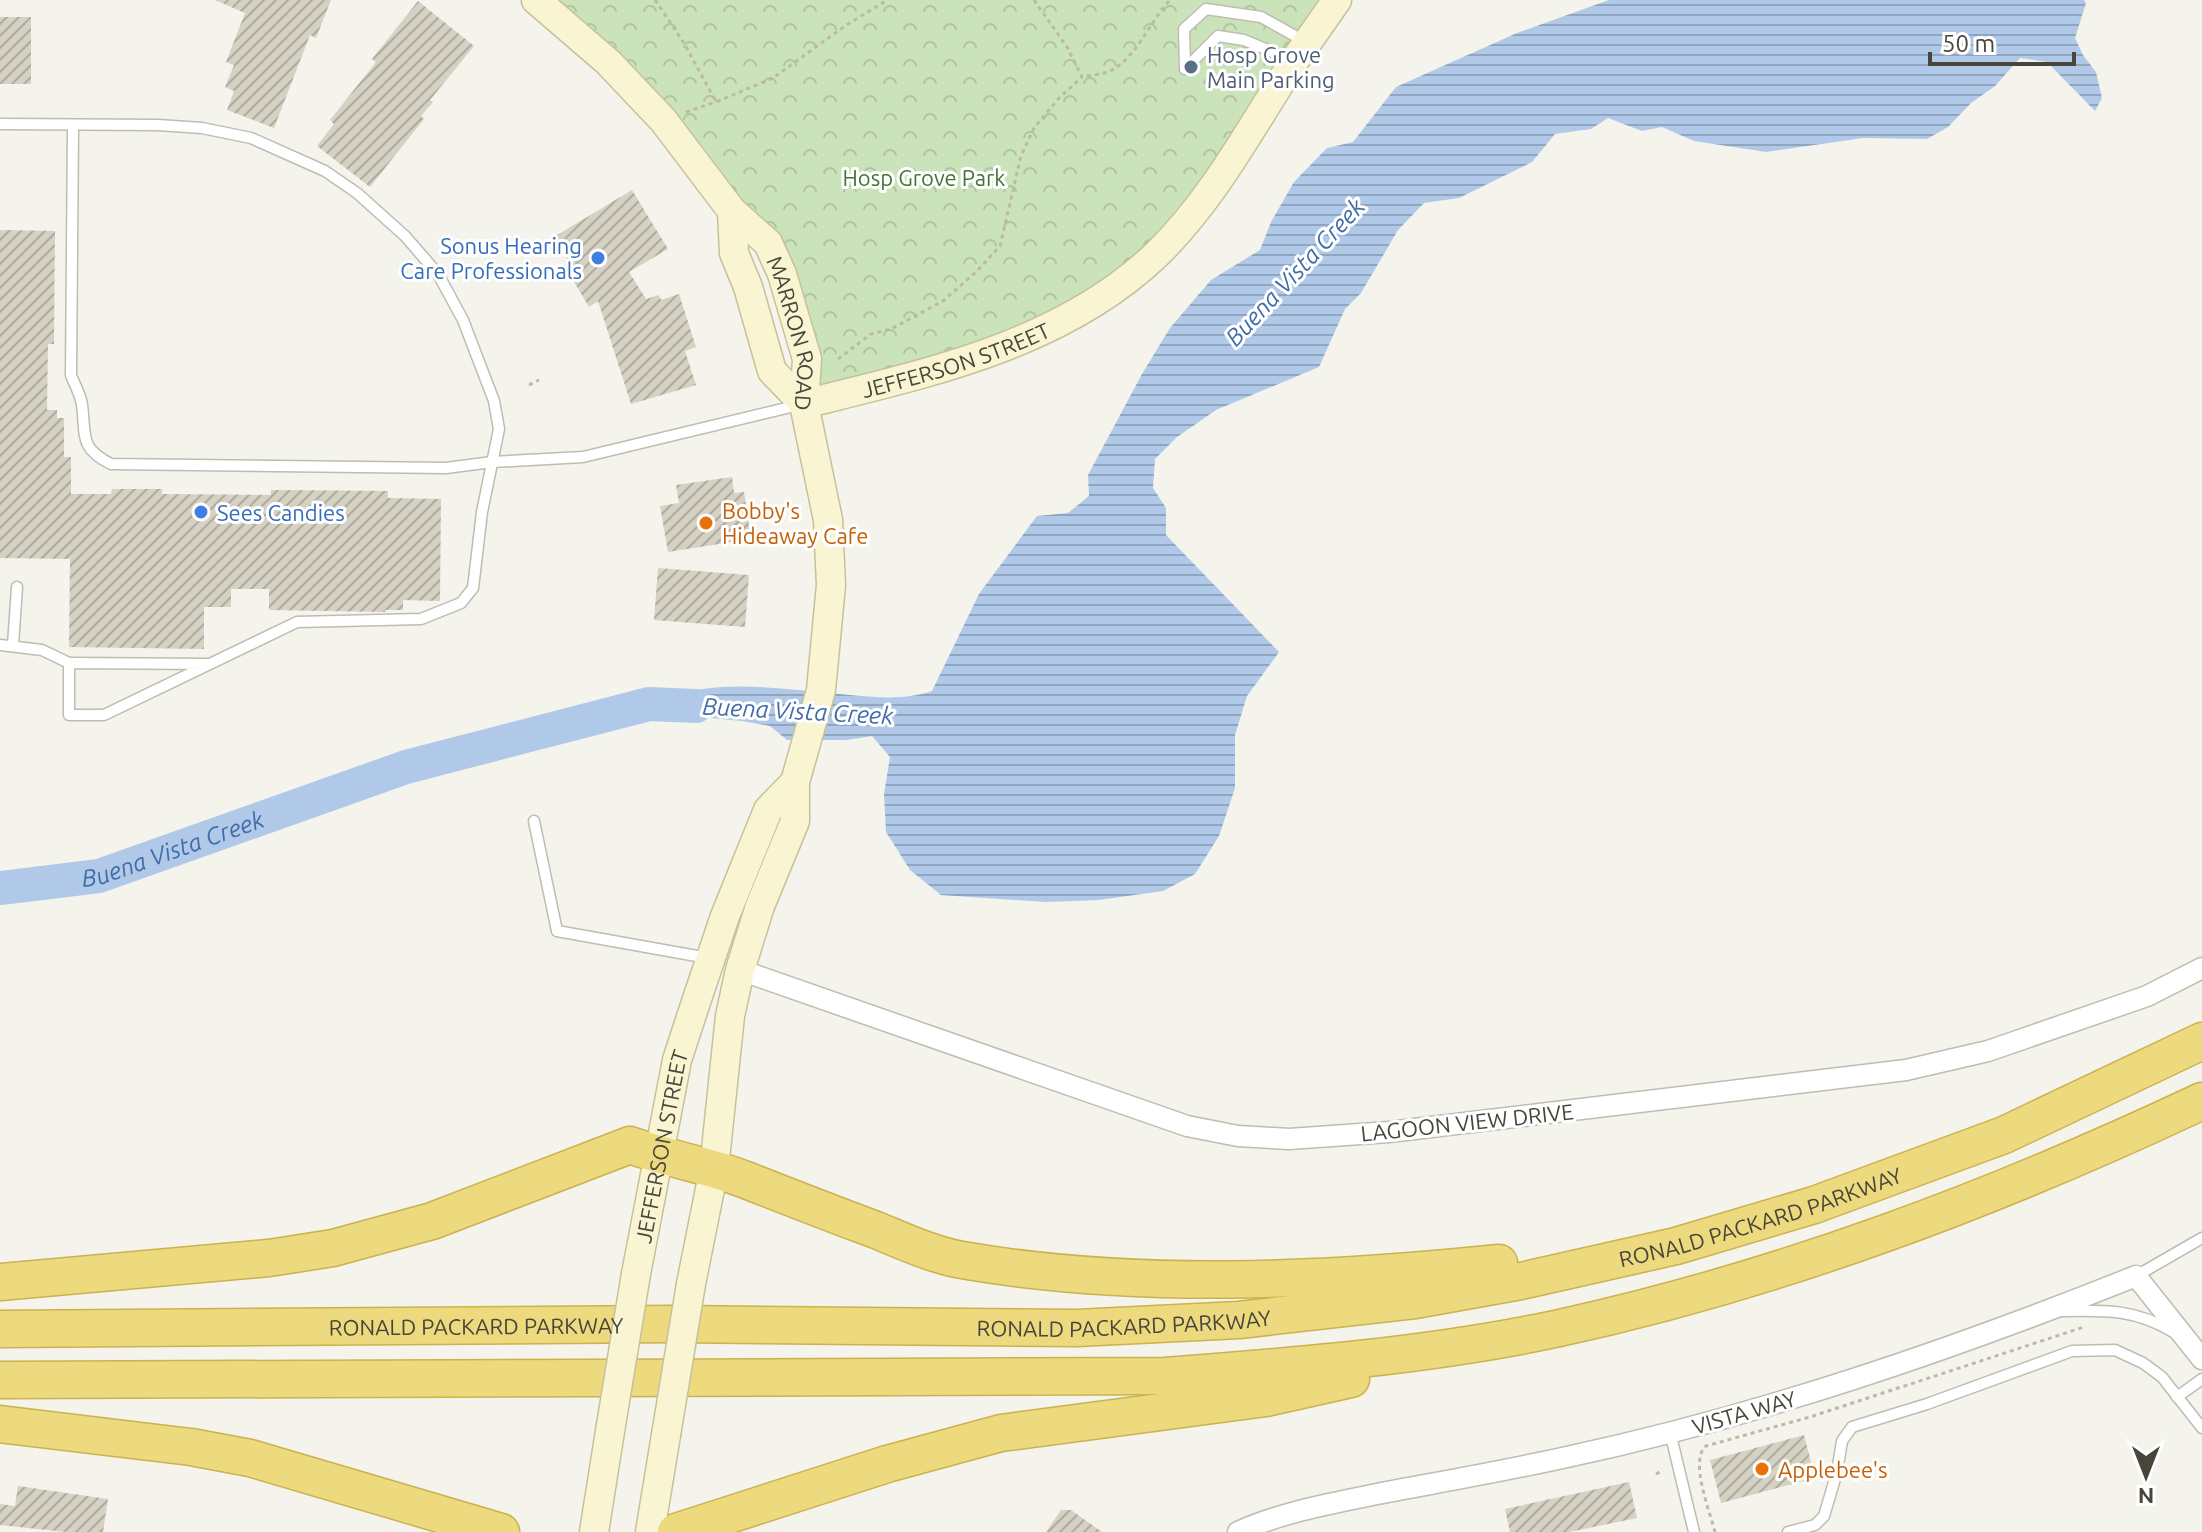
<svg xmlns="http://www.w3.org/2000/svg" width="2202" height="1532" font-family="Ubuntu,sans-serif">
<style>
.forest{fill:url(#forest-crowns)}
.water{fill:url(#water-rules)}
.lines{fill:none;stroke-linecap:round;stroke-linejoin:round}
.river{stroke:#b1c9e9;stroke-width:34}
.building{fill:url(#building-hatch)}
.lane-casing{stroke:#bfbcb0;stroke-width:13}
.street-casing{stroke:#bfbcb0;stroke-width:23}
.secondary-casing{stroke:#c6c19b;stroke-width:31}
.highway-casing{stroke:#ccb14f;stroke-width:39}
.path{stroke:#bfb9a3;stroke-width:3;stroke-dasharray:4 4;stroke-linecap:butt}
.lane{stroke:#fff;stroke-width:10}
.street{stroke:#fff;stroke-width:20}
.secondary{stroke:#f9f5d2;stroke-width:28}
.highway{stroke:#edda7f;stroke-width:36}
.secondary-bridge-casing{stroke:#c6c19b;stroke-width:31;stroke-linecap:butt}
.secondary-bridge{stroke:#f9f5d2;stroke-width:28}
.service-dot{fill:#5c6f8a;stroke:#fff;stroke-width:3}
.shop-dot{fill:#3f7fe0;stroke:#fff;stroke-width:3}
.food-dot{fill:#e8710a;stroke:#fff;stroke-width:3}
.labels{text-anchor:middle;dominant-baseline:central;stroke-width:6;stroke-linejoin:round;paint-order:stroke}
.service-label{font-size:22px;fill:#4e5e75;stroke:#fff;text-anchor:start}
.park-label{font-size:22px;fill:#427434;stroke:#fff}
.shop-label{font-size:22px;fill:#366cbe;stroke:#fff;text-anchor:end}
.street-label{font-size:22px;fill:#48453b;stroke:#fff}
.food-label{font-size:22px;fill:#c56008;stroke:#fff;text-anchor:start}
.water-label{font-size:24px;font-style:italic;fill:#406ca8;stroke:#fff}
</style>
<defs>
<pattern id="forest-crowns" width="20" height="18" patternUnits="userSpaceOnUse" patternTransform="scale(2)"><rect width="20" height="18" fill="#cbe3bb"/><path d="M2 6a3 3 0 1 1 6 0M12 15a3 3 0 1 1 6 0" fill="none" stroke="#b0c4a2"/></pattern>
<pattern id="water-rules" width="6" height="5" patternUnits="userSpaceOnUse" patternTransform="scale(2)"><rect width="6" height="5" fill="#b1c9e9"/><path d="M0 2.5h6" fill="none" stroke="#92a5be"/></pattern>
<pattern id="building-hatch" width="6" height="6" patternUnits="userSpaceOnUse" patternTransform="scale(2)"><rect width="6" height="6" fill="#d5d1c3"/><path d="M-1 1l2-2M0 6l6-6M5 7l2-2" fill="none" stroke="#afaba0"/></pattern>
</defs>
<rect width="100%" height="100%" fill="#f4f3ec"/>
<polygon class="forest" points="552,0 1323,0 1196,192 1136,258 1075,300 1009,334 812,392 760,242"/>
<path class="water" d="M1609,0h475l2,3 -11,35 8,17 13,17 6,26 -7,13 -48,-49 -27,-4 -25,28 -24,17 -23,24 -21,12 -64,-1 -97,14 -72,-11 -32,-14 -20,4 -34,-13 -17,11 -36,5 -23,28 -73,36 -35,5 -26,27 -37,63 -16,16 -26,58 -103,43 -39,27 -22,22 -2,29 13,20v27l113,117 -32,44 -12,39v53l-16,48 -24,38 -32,17 -64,9 -53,2 -105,-7 -31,-25 -24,-38 -2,-38 6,-37 -18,-21 -25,4h-60l-17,-14 -28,-5 -84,-8 -9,-9c61,-27 126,-16 191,-10 31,3 62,7 92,-3l47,-97 58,-78 31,-3 21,-17 -1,-21 54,-101 28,-46 41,-48 49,-30 11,-28 23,-40 33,-34 26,-6 43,-55 121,-54z"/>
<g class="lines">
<path class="river" id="s1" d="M0,888l99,-12 307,-109 243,-63 47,2"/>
</g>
<g class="building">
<polygon points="215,0 331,0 316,38 310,35 274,128 227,110 234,91 225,87 234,65 226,62 245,13"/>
<polygon points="418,1 474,46 430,100 433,102 421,116 424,119 370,187 317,146 334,124 330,120 376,62 372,59"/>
<rect x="0" y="17" width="31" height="67"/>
<polygon points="632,190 668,249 629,272 646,299 659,295 661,300 679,294 696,347 685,351 696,385 631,404 598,301 589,307 570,275 575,271 554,237"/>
<polygon points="0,230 55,231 54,344 48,344 47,410 57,410 57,418 64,418 64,457 71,457 71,494 111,494 112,489 162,489 162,494 271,495 271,490 388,491 388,498 441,499 440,601 403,600 403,610 385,610 385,612 269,610 269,589 231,589 231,607 204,607 204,649 69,647 70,559 0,558"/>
<polygon points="732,477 734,493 744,492 751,539 668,552 660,506 679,503 676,485"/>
<polygon points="658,568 749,575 745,627 654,620"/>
<polygon points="1804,1435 1815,1478 1721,1503 1710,1460"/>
<polygon points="1629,1482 1637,1518 1569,1532 1510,1532 1505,1509"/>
<polygon points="18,1486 108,1499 103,1532 66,1532 0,1525 0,1504 15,1506"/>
<polygon points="1061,1510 1071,1510 1102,1532 1046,1532"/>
</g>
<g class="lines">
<defs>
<g id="lane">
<polyline points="1185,69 1184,29 1206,9 1261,17 1304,41"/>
<polyline points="1185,69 1218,36 1244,40 1294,61"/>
<polyline points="0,124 158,125 202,128 251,138 325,171 357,193 405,236 438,274 463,320 494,401 499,429 482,512 473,588 461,603 421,619 297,622 104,715 69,715 69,663 209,664"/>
<path d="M73,126l-2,249c3,9 10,20 11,30 4,31 -3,43 29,59l335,4 46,-6 91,-5 216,-52"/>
<polyline points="0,645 42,650 69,663"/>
<polyline points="13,645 17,587"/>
<polyline points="534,821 557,931 708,958"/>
<polyline points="2136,1276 2202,1238"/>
<path d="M2062,1311c42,-1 74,-2 111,21"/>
<polyline points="2177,1397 2202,1379"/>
<polyline points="1670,1432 1694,1532"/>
<polyline points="1788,1532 1815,1525 1824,1516 1837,1472 1842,1441 1852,1427 1927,1404 2072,1351 2115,1350 2143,1363 2162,1377 2202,1428"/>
</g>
<g id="street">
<polyline points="740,970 1187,1126 1238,1136 1289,1139 1389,1132 1906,1070 1988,1051 2147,996 2202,968"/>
<path d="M1238,1532c44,-20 92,-28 139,-38 63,-12 127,-23 190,-37 195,-42 384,-107 569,-181l66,83"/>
</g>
<g id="secondary">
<path id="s2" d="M536,0l72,62 55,58 69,91 36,32 14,31 25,85 -3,45 24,116 3,65 -10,105 -26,92v39l-35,85 -20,64 -10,46 -16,153 -23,115"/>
<polyline points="732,211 734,253 748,287 772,371 804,404"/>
<path id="s3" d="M804,404c124,-31 259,-59 354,-151 57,-56 94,-128 137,-193 14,-20 28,-40 42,-60"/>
<path id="s4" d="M636,1274l41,-214 19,-58 29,-86 43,-106 27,-28"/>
<polyline points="594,1532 611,1425"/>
<polyline points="650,1532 666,1435"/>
</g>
<g id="highway">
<path d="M0,1282l269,-24 64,-10 99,-27 198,-76c38,14 78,20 116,35 43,17 87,34 130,50 27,11 57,25 86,30 174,30 362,21 537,3"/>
<path id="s5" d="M0,1329l672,-5 405,4 162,-8 176,-20 106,-19 155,-35 138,-41 190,-70 198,-94"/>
<path d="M0,1380l1165,-4c130,-10 262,-20 390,-47 225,-49 439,-130 647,-228"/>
<polyline points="0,1424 191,1447 250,1458 501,1532"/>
<polyline points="676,1532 887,1464 1001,1433 1266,1398 1351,1379"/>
</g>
</defs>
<use href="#lane" class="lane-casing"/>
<use href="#street" class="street-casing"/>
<use href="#secondary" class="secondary-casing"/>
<use href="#highway" class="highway-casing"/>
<g class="path">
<polyline points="655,0 684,43 716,102 773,78 845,26 887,0"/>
<path d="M1034,0l33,47 15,30c8,-2 18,-2 25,-5 28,-10 42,-50 63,-72"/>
<polyline points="686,112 716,102"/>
<polyline points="838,359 871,334 891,329 943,301 976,272 1000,246 1021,156 1034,128 1059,98 1082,77"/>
<polyline points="529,385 539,380"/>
<polyline points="1656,1474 1660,1472"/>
<path d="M1715,1532c-5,-20 -26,-72 -9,-86l104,-29 274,-90"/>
</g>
<use href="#lane" class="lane"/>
<use href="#street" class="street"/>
<use href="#secondary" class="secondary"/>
<use href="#highway" class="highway"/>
<defs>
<g id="secondary-bridge">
<polyline points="611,1425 636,1274"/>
<polyline points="666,1435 691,1284"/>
</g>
</defs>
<use href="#secondary-bridge" class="secondary-bridge-casing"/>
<use href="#secondary-bridge" class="secondary-bridge"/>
</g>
<circle class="service-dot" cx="1191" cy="67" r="8"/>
<g class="shop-dot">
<circle cx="598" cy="258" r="8"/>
<circle cx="201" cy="512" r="8"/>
</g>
<g class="food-dot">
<circle cx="706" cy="523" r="8"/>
<circle cx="1762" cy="1469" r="8"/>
</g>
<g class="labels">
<g class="service-label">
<text x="1207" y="54">Hosp Grove<tspan x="1207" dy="25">Main Parking</tspan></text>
</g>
<g class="park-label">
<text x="924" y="177">Hosp Grove Park</text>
</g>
<g class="shop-label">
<text x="582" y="245">Sonus Hearing<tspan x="582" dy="25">Care Professionals</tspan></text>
<text x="217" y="512" text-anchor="start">Sees Candies</text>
</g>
<g class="street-label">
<text stroke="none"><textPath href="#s2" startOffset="432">MARRON ROAD</textPath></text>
<text stroke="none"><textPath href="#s3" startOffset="158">JEFFERSON STREET</textPath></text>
<text transform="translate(1467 1122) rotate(-6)">LAGOON VIEW DRIVE</text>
<text stroke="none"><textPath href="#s4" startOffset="130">JEFFERSON STREET</textPath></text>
<text stroke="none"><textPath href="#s5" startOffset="1772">RONALD PACKARD PARKWAY</textPath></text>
<text stroke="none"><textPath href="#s5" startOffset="1124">RONALD PACKARD PARKWAY</textPath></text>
<text stroke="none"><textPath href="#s5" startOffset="476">RONALD PACKARD PARKWAY</textPath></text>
<text transform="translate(1744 1412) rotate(-16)">VISTA WAY</text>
</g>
<g class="food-label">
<text x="722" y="510">Bobby's<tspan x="722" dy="25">Hideaway Cafe</tspan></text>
<text x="1778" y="1469">Applebee's</text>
</g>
<g class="water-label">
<text transform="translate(1295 272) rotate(-47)">Buena Vista Creek</text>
<text transform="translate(798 711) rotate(3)">Buena Vista Creek</text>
<text stroke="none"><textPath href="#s1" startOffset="178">Buena Vista Creek</textPath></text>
</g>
</g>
<g transform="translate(2146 1476) rotate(180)" stroke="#ffffff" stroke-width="6" paint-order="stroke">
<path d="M0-6L14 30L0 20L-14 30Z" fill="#48453b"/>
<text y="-12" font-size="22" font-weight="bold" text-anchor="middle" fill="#48453b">N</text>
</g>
<path d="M1930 52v12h144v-12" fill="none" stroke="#48453b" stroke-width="4"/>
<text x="1942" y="52" font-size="24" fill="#48453b" stroke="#ffffff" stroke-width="6" paint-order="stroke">50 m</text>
</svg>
